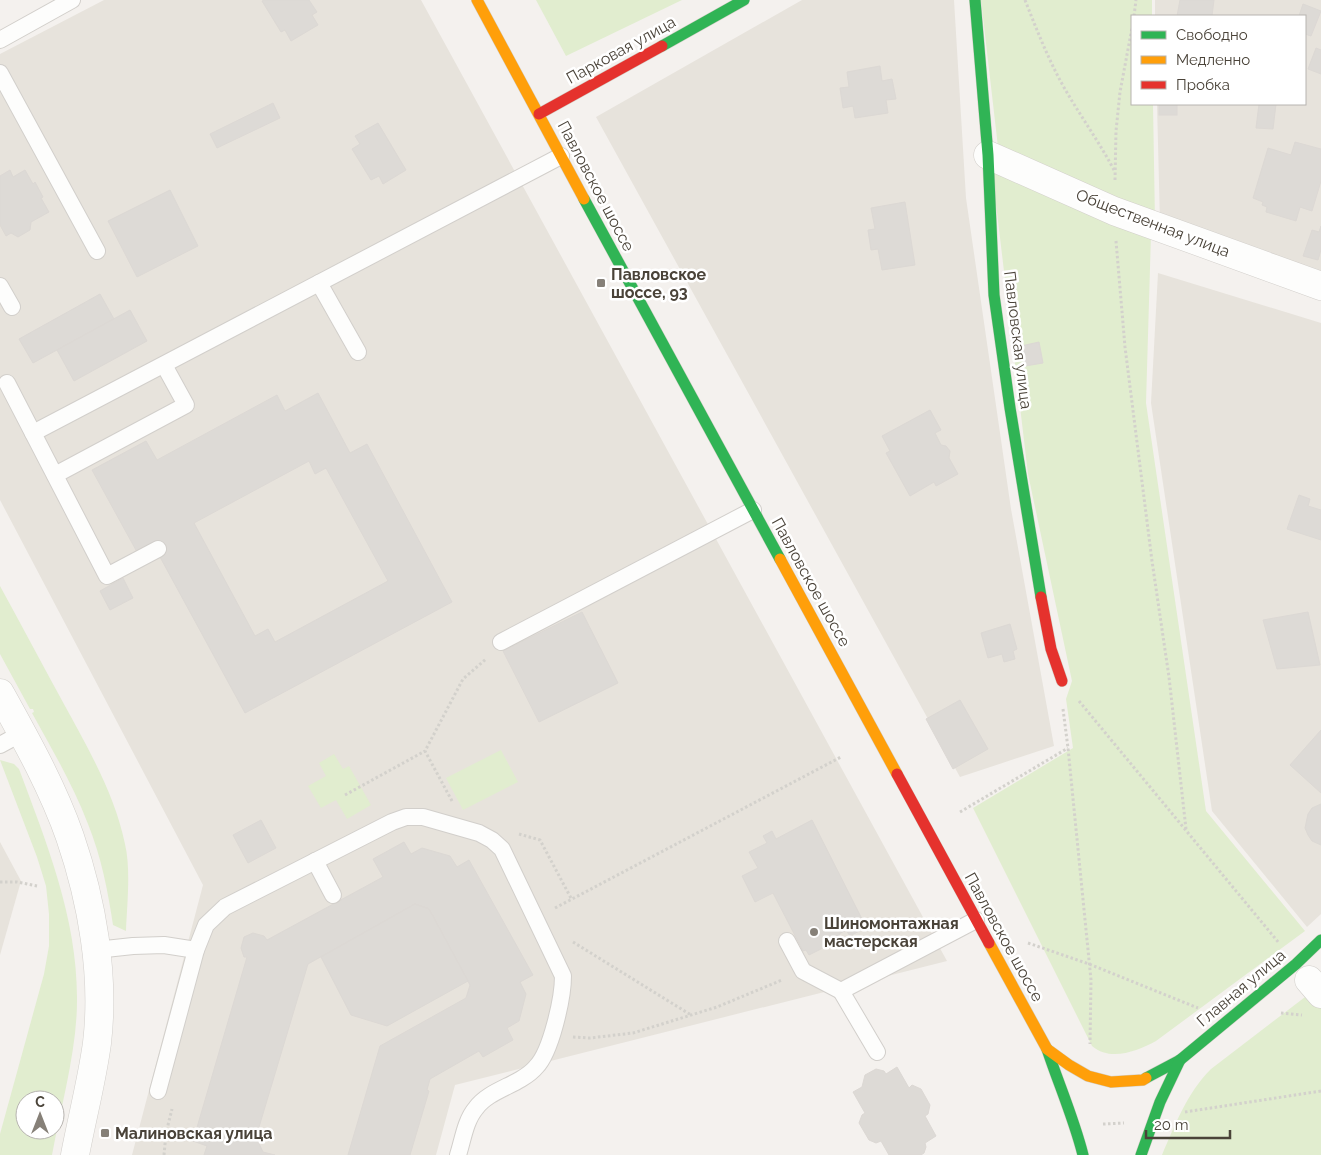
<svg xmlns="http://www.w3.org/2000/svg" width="1321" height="1155" font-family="Raleway,sans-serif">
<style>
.residential{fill:#e7e3dc}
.green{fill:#e1edcf;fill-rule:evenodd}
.building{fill:#dddad6;stroke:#dcd8d4;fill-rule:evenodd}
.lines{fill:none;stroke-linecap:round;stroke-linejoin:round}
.lane-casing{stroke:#d2cfcb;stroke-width:18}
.street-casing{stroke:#d2cfcb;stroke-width:29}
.fast-casing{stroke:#d2cec5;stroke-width:12}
.slow-casing{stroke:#d2cec5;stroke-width:12}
.jam-casing{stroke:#d2cec5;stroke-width:12}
.path{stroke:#d3d1cc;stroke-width:3;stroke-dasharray:2.5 2.5;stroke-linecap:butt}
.lane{stroke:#fdfdfc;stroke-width:16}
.street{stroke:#fdfdfc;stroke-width:28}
.fast{stroke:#30b455;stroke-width:11}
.slow{stroke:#ff9f0a;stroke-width:11}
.jam{stroke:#e5322d;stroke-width:11}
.poi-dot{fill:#868078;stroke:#fff;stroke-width:2}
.labels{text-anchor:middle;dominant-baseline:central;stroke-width:5;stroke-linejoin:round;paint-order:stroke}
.street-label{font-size:16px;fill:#4a4339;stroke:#fff}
.poi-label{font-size:16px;font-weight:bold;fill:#4a4339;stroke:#fff;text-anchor:start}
</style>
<rect width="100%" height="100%" fill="#f4f1ee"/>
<g class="residential">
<polygon points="104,0 421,0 947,961 455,1085 436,1155 132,1155 203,885 0,500 0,54"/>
<polygon points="802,0 954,0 966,198 1011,509 1054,746 960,777 596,117"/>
<polygon points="1155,0 1321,0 1321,279 1160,223 1157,104 1305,104 1305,16 1155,16"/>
<polygon points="1158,273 1321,323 1321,914 1307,927 1212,811 1151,403"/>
<polygon points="0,842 21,881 0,955"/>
</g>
<g class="green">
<polygon points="536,0 682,0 566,56"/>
<polygon points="981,0 1152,0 1152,16 1132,16 1132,104 1153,104 1155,222 998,147"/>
<path d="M992,170l159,64 -5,169 60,408 99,120 -149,110c-19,10 -45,21 -64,5l-119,-238 100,-60 -7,-49 6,-18 -44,-207z"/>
<path d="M0,586c22,40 43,80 65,120 24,44 50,89 60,138 6,25 2,61 1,87l-13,-6c-5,-34 -12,-69 -25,-101 -15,-39 -36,-75 -56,-111l2,-1 -1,-3h-3l-30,-55z"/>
<polygon points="501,750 518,782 463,810 446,778"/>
<polygon points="334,754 343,769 349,766 371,805 347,819 336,800 321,808 308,786 326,776 319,763"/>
<path d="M0,760l14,4 5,5c28,75 59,151 58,232 0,49 -16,105 -25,154h-52v-21l44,-160 5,-28v-32l-3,-28 -9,-29zM25,1100h30v30h-30z"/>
<path d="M1309,994l12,14v147h-159c13,-30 25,-62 49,-86z"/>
</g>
<g class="building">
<polygon points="264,0 309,0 317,12 312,15 318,25 291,41 285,30 281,32 262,1"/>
<polygon points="1180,0 1214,0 1212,16 1177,16"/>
<polygon points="1303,4 1321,11 1311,36 1305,34 1305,16 1299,16"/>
<polygon points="1316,48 1321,50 1321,74 1308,69"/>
<polygon points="880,66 882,81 892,79 896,99 886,100 888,113 855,118 853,106 843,108 840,88 849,87 847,72"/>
<polygon points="273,103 280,118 217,148 210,134"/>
<rect x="1159" y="104" width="18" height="11"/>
<polygon points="1259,104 1276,104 1273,129 1256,128"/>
<polygon points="378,123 406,170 383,184 379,176 371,180 352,149 360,144 355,136"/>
<polygon points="1295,142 1321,149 1321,181 1312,211 1300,207 1296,221 1266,212 1267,207 1262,205 1263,202 1253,198 1268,148 1291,155"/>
<polygon points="10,170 13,177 25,170 33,184 35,182 43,197 41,198 49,212 31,222 30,230 18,237 11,233 6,236 0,225 0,176"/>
<polygon points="170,190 198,246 137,277 108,221"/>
<polygon points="905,202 915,265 882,270 878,249 871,250 868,230 875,229 871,208"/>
<polygon points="1321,226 1321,250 1318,260 1303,256 1312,230 1319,232"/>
<polygon points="100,294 114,319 33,363 19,339"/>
<polygon points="130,310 147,341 74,381 57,350"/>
<polygon points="1039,342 1043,363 1025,366 1021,346"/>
<path d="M318,393l32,60 17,-9 85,158 -207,111 -85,-156 5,-3 -7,-13 -21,11 -45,-82 54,-29 11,19 120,-65 8,16zM309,461l6,13 11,-6 62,113 -113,61 -7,-13 -13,7 -61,-113z"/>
<polygon points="930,410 941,430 935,433 941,445 946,446 950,451 949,458 958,474 936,486 934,482 910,496 886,453 890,451 882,436"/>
<polygon points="1299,495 1310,499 1308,506 1321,510 1321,540 1287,529"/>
<polygon points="123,578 133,598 110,610 100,591"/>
<polygon points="582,612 618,683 539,722 503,651"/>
<polygon points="1308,612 1320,665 1277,669 1263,620"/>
<polygon points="1010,624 1017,649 1013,651 1015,659 1004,662 1002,654 988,658 981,633"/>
<polygon points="960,700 988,749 953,769 926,719"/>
<polygon points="1321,730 1321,793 1290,765"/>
<polygon points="1321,804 1321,845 1312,841 1308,835 1305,828 1308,814 1312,808"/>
<polygon points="261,820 276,848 248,863 233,835"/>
<polygon points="812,820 863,921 857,923 861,930 850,936 846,930 839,934 841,938 831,943 828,938 824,940 827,946 809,955 806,950 803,951 773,893 755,902 742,876 758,868 749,852 767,843 763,836 772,831 776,839"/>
<polygon points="404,842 411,854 422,848 450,856 457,867 469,860 533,975 520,982 526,994 519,1021 507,1028 513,1040 483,1057 479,1051 430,1079 427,1090 429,1091 410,1155 348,1155 380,1046 466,998 470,985 429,909 415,904 308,964 256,1137 263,1152 275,1155 204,1155 207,1146 193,1141 247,957 244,957 241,948 244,937 253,933 264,936 267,940 383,877 373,859"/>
<polygon points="415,904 429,909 468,981 387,1026 351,1015 321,957"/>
<polygon points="897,1067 909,1088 912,1085 921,1089 930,1105 928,1114 925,1116 936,1136 925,1143 926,1147 924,1153 921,1155 889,1155 881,1141 876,1143 869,1140 859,1123 862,1115 865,1113 853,1092 862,1087 865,1075 876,1069 884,1071 886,1074"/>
</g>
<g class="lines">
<defs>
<g id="lane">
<polyline points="0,40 72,0"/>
<polyline points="0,73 97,251"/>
<polyline points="319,283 358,352"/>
<polyline points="0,286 12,307"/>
<polyline points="7,383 107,576 158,549"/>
<polyline points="33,433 561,156"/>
<polyline points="55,475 186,405 164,365"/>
<polyline points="501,642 753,510"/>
<polyline points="0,745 22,733"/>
<polyline points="315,861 333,895"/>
<polyline points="787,941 803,971 841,991 976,920"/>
<polyline points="96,950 133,946 164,945 196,950"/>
<polyline points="841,991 877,1052"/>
<path d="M158,1091l38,-141 10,-25 19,-18 167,-85 14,-5h17l56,16 13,7 10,9 61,127c0,22 -12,76 -27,91 -4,5 -10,9 -15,12 -15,9 -35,15 -45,29 -11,13 -13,32 -18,47"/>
</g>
<g id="street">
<polyline points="988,155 1114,211 1321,286"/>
<path d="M0,693c25,45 53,95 70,144 22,64 35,138 27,206 -5,37 -15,75 -22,112"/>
<polyline points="1309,980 1321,994"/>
</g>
<g id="fast">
<polyline points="975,0 988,155 994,295 1010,408 1041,597"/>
<polyline points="662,46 744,0"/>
<polyline points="584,199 780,559"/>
<path d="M1047,1049c12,36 27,70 36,106"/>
<polyline points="1146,1078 1180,1060 1296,964 1321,940"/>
<polyline points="1141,1155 1160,1102 1180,1060"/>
</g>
<g id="slow">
<polyline points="477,0 584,199"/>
<polyline points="780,559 897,774"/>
<polyline points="989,943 1047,1049 1069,1065 1088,1076 1111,1082 1143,1080 1146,1078"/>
</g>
<g id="jam">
<polyline points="539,114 662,46"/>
<polyline points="1041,597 1051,649 1062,681"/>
<polyline points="897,774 989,943"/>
</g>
</defs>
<use href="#lane" class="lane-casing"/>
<use href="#street" class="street-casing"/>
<use href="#fast" class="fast-casing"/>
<use href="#slow" class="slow-casing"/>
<use href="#jam" class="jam-casing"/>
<g class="path">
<path d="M1025,0c11,28 22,56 36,82 17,31 38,59 54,90"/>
<polyline points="1134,16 1136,0"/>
<polyline points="1115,180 1116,131 1120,92 1132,28"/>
<polyline points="1116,241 1125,347 1152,561 1169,677 1186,829"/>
<polyline points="1079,701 1279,943"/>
<polyline points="1063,709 1068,748 1091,980 1090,1044"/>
<polyline points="345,795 425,751"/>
<polyline points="452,801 425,751 463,679 486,659"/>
<polyline points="960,812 1068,748"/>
<polyline points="519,834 540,840 572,900"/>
<polyline points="0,882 17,882 37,886"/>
<polyline points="555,908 841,757"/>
<polyline points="573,942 691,1015"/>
<polyline points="1028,943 1089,964 1198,1008"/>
<polyline points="1281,1013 1302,1015"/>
<polyline points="573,1037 590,1038 633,1033 717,1007 782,980"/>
<polyline points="1185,1112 1321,1091"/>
<polyline points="1103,1124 1124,1123"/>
<polyline points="164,1155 166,1133 172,1109"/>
</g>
<use href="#lane" class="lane"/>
<use href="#street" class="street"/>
<use href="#fast" class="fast"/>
<use href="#slow" class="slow"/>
<use href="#jam" class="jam"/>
</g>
<g class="poi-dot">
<rect x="596" y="278" width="10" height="10" rx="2.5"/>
<circle cx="814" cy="932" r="5"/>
<rect x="100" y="1128" width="10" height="10" rx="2.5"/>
</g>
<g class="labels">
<g class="street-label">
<text transform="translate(621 50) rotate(-29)">Парковая улица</text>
<text transform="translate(596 186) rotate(62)">Павловское шоссе</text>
<text transform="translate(1153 223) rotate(21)">Общественная улица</text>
<text transform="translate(1018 340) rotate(83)">Павловская улица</text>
<text transform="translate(811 582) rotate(61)">Павловское шоссе</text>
<text transform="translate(1004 937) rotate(61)">Павловское шоссе</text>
<text transform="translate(1241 988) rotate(-40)">Главная улица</text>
</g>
<g class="poi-label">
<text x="611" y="274">Павловское<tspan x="611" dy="18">шоссе, 93</tspan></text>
<text x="824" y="923">Шиномонтажная<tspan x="824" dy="18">мастерская</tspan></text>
<text x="115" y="1133">Малиновская улица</text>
</g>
</g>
<rect x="1131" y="15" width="175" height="90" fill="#ffffff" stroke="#b7b4b0"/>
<rect x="1141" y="31" width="25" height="8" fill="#30b455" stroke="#b7b4b0"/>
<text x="1176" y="40" font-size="15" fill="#4a4339">Свободно</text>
<rect x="1141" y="56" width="25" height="8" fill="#ff9f0a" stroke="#b7b4b0"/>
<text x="1176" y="65" font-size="15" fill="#4a4339">Медленно</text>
<rect x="1141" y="81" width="25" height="8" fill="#e5322d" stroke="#b7b4b0"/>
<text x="1176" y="90" font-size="15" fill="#4a4339">Пробка</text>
<g transform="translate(40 1115)"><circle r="24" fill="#ffffff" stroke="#b7b4b0"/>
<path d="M0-4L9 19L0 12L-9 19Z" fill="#868078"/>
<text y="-8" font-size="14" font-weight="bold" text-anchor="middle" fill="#4a4339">С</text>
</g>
<path d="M1146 1130v8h84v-8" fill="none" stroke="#4a4339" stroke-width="2.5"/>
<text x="1154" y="1130" font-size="15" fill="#4a4339" stroke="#ffffff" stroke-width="4" paint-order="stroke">20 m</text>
</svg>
